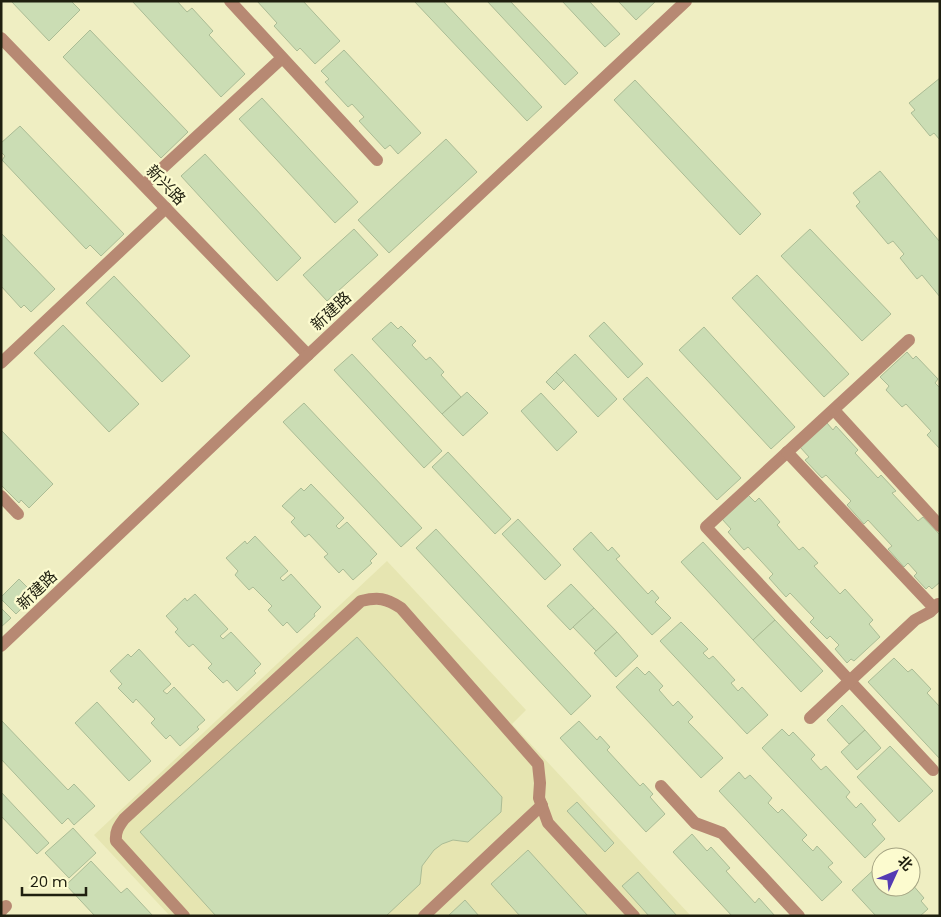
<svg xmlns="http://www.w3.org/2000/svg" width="941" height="917" font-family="Poppins,'Noto Sans SC',sans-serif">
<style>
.built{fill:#e6e5b1}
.building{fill:#cbddb4;stroke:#abbc95}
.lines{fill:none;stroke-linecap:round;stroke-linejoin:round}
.lane{stroke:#b78973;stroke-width:12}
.street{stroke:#b78973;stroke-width:12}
.labels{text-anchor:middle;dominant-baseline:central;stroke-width:4.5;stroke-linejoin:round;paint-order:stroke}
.street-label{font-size:16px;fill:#1f1f0f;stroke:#fcfbcf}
</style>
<rect width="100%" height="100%" fill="#efeec2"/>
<polygon class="built" points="387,561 526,710 512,724 691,916 170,916 94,835"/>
<g class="building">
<polygon points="11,1 71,1 80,10 49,41"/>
<polygon points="132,1 177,1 187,12 192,8 213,31 209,35 245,74 221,97"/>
<polygon points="257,1 303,1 340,41 315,64 300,48 297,51 274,26 277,23"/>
<polygon points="414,1 443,1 542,107 527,121"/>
<polygon points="487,1 510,1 578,73 565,85"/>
<polygon points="562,1 589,1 620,34 605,47"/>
<polygon points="618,1 656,1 636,20"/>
<polygon points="90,30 188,132 161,158 63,57"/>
<polygon points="344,50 421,133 398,154 390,145 385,149 359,121 364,117 352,104 348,107 325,82 329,79 321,71"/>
<polygon points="940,78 940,140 934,133 930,136 911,113 915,110 909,103"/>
<polygon points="635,80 761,214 740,235 614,100"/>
<polygon points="262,98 358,202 335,223 239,119"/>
<polygon points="20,126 124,234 101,256 90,245 86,249 2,160 5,156 1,152 1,143"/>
<polygon points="446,139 477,172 389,253 358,220"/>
<polygon points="205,154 301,258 277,281 181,176"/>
<polygon points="880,171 940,242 940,297 922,275 917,279 900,258 904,254 893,241 888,244 856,206 860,202 853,193"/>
<polygon points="354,229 378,255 327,301 303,275"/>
<polygon points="810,229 891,314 862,341 781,256"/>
<polygon points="1,233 55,289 31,312 24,305 21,308 1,286"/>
<polygon points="757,275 849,374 824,397 732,298"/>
<polygon points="114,276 190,356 162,382 86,303"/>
<polygon points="391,322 398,329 401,326 416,341 412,345 426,360 430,357 444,372 441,375 461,397 442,414 372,339"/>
<polygon points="604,322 643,364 628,378 589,336"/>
<polygon points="63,325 139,404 109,432 34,353"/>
<polygon points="704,327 795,427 771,449 679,350"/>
<polygon points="907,352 913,359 916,356 938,379 935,383 940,388 940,449 927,435 931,431 906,404 902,407 886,390 889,386 880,377"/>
<polygon points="352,354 442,451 424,468 334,370"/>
<polygon points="575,354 617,399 598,417 556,372"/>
<polygon points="556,372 564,380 554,390 546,382"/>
<polygon points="647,377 741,478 717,500 623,399"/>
<polygon points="467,392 488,413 463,436 442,414"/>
<polygon points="541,393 577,432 557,451 521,411"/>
<polygon points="304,403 422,528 401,547 283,422"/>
<polygon points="827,423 833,430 836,426 858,450 855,453 878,478 881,475 896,491 892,493 918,521 923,517 940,535 940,582 932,589 929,586 926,589 914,576 917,573 908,563 904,567 888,549 892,546 868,520 864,524 847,505 851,501 826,475 822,478 805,460 809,457 800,447"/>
<polygon points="1,430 53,484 29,508 21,500 19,503 1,485"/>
<polygon points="448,452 511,519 495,534 432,467"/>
<polygon points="311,484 344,518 336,526 339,529 347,522 377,554 370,561 372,563 353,580 343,569 339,573 324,557 328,554 309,534 305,537 291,522 295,518 282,506 301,488 304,491"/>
<polygon points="748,495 755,502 759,498 780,522 777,525 799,550 803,547 818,563 814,566 840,594 845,589 873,620 869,624 880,637 854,661 851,659 847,663 835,649 839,645 830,636 827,639 810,622 814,618 790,593 786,597 769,578 773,574 748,547 744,550 728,532 731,529 722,519"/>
<polygon points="518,519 561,565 545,580 502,534"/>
<polygon points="436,529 591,696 571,715 416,548"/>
<polygon points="591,532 608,551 612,547 620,556 616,559 648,594 652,590 659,598 655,602 671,618 652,635 573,549"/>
<polygon points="255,536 288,571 280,578 283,581 291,574 321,607 314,614 315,616 297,633 287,622 283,626 268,610 272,606 253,587 249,590 235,575 238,571 226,558 245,541 247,544"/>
<polygon points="703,542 775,620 753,640 681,562"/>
<polygon points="19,579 35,595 16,614 1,599 1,597"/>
<polygon points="571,584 594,608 570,630 547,606"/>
<polygon points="195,594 228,629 220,636 223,639 231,632 261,664 254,671 256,673 237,691 227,680 223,683 208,668 212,664 193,644 189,647 175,632 178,629 166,616 185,598 187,601"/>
<polygon points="1,608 11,618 1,627"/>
<polygon points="594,608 617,632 596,651 573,627"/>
<polygon points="775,620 823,671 801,692 753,640"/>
<polygon points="681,622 708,649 703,653 709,659 713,656 735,680 731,683 738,691 742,687 768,715 747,734 660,641"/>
<polygon points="617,632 638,656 616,677 594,653"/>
<polygon points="357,637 502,797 501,812 468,842 453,840 442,844 434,850 422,866 420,884 386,916 216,916 140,832"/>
<polygon points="139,649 171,684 163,691 167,694 174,687 205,720 197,727 199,729 180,746 170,735 166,739 151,723 155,719 136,699 133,703 118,688 122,684 110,671 128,654 131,657"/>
<polygon points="894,658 908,672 912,669 931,689 927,693 940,707 940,759 868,682"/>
<polygon points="637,667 645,675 649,671 663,686 659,690 673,706 678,701 693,717 688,722 723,758 701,778 616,687"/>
<polygon points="97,702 151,761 129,781 75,723"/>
<polygon points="842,705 865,730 849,744 827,720"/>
<polygon points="1,720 68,790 74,784 95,806 74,825 68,818 62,824 1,759"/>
<polygon points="579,721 597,740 600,736 610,747 607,750 640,786 643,783 653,794 650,797 665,814 646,832 560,738"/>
<polygon points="782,729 789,736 793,732 815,755 811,759 821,770 826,766 850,792 846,797 856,808 861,803 876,820 872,824 885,839 865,858 762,748"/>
<polygon points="865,730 881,748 857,770 841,752"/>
<polygon points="890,746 933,791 899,822 857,777"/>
<polygon points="739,772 745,779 750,775 772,798 768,803 778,813 782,809 807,835 802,840 813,851 817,846 833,863 828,867 842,882 822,901 719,791"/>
<polygon points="1,792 49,843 37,854 1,816"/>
<polygon points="577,802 614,843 605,852 567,811"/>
<polygon points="73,828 96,853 69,878 45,853"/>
<polygon points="692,834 707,851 711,847 730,868 726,871 755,903 759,898 775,916 732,916 673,852"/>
<polygon points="528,850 588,916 520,916 491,884"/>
<polygon points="91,861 121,893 127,888 153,916 95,916 66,885"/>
<polygon points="881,863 881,887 911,887 911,883 924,898 921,901 928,909 920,916 876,916 852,890"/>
<polygon points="638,872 677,916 649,916 622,886"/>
<polygon points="465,900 479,916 448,916"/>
</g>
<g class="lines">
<g class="lane">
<polyline points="230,1 377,160"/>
<polyline points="144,185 282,58"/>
<polyline points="909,340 706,527 933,770"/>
<polyline points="1,363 166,208"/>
<polyline points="834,410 940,526"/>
<polyline points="787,452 934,608"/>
<polyline points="1,496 18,514"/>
<polyline points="810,718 915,620 930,612 938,604"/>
<polyline points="661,786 695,823 722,833 799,916"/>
<polyline points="1,911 6,906"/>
<path d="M184,916l-68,-75c-1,-10 3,-15 8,-22l237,-218c17,-4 25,-3 40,7l137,156 2,19 -1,15 9,25 86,93"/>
<polyline points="424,916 542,805"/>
</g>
<g class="street">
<polyline points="1,38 308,355"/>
<polyline points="1,646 308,355 686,1"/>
</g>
</g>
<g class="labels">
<g class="street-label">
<text transform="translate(166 185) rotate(46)">新兴路</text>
<text transform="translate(331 311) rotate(-43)">新建路</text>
<text transform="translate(37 590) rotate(-44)">新建路</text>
</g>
</g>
<rect width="941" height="917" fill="none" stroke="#1f1f0f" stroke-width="5"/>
<g transform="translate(896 872) rotate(46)"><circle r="24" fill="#fcfbcf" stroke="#a4a382"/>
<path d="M0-4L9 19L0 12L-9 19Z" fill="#543bb3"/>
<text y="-8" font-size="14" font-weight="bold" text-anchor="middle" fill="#1f1f0f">北</text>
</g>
<path d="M22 887v8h64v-8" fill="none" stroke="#1f1f0f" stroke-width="2.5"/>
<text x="30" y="887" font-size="15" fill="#1f1f0f" stroke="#fcfbcf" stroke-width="4" paint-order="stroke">20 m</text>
</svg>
